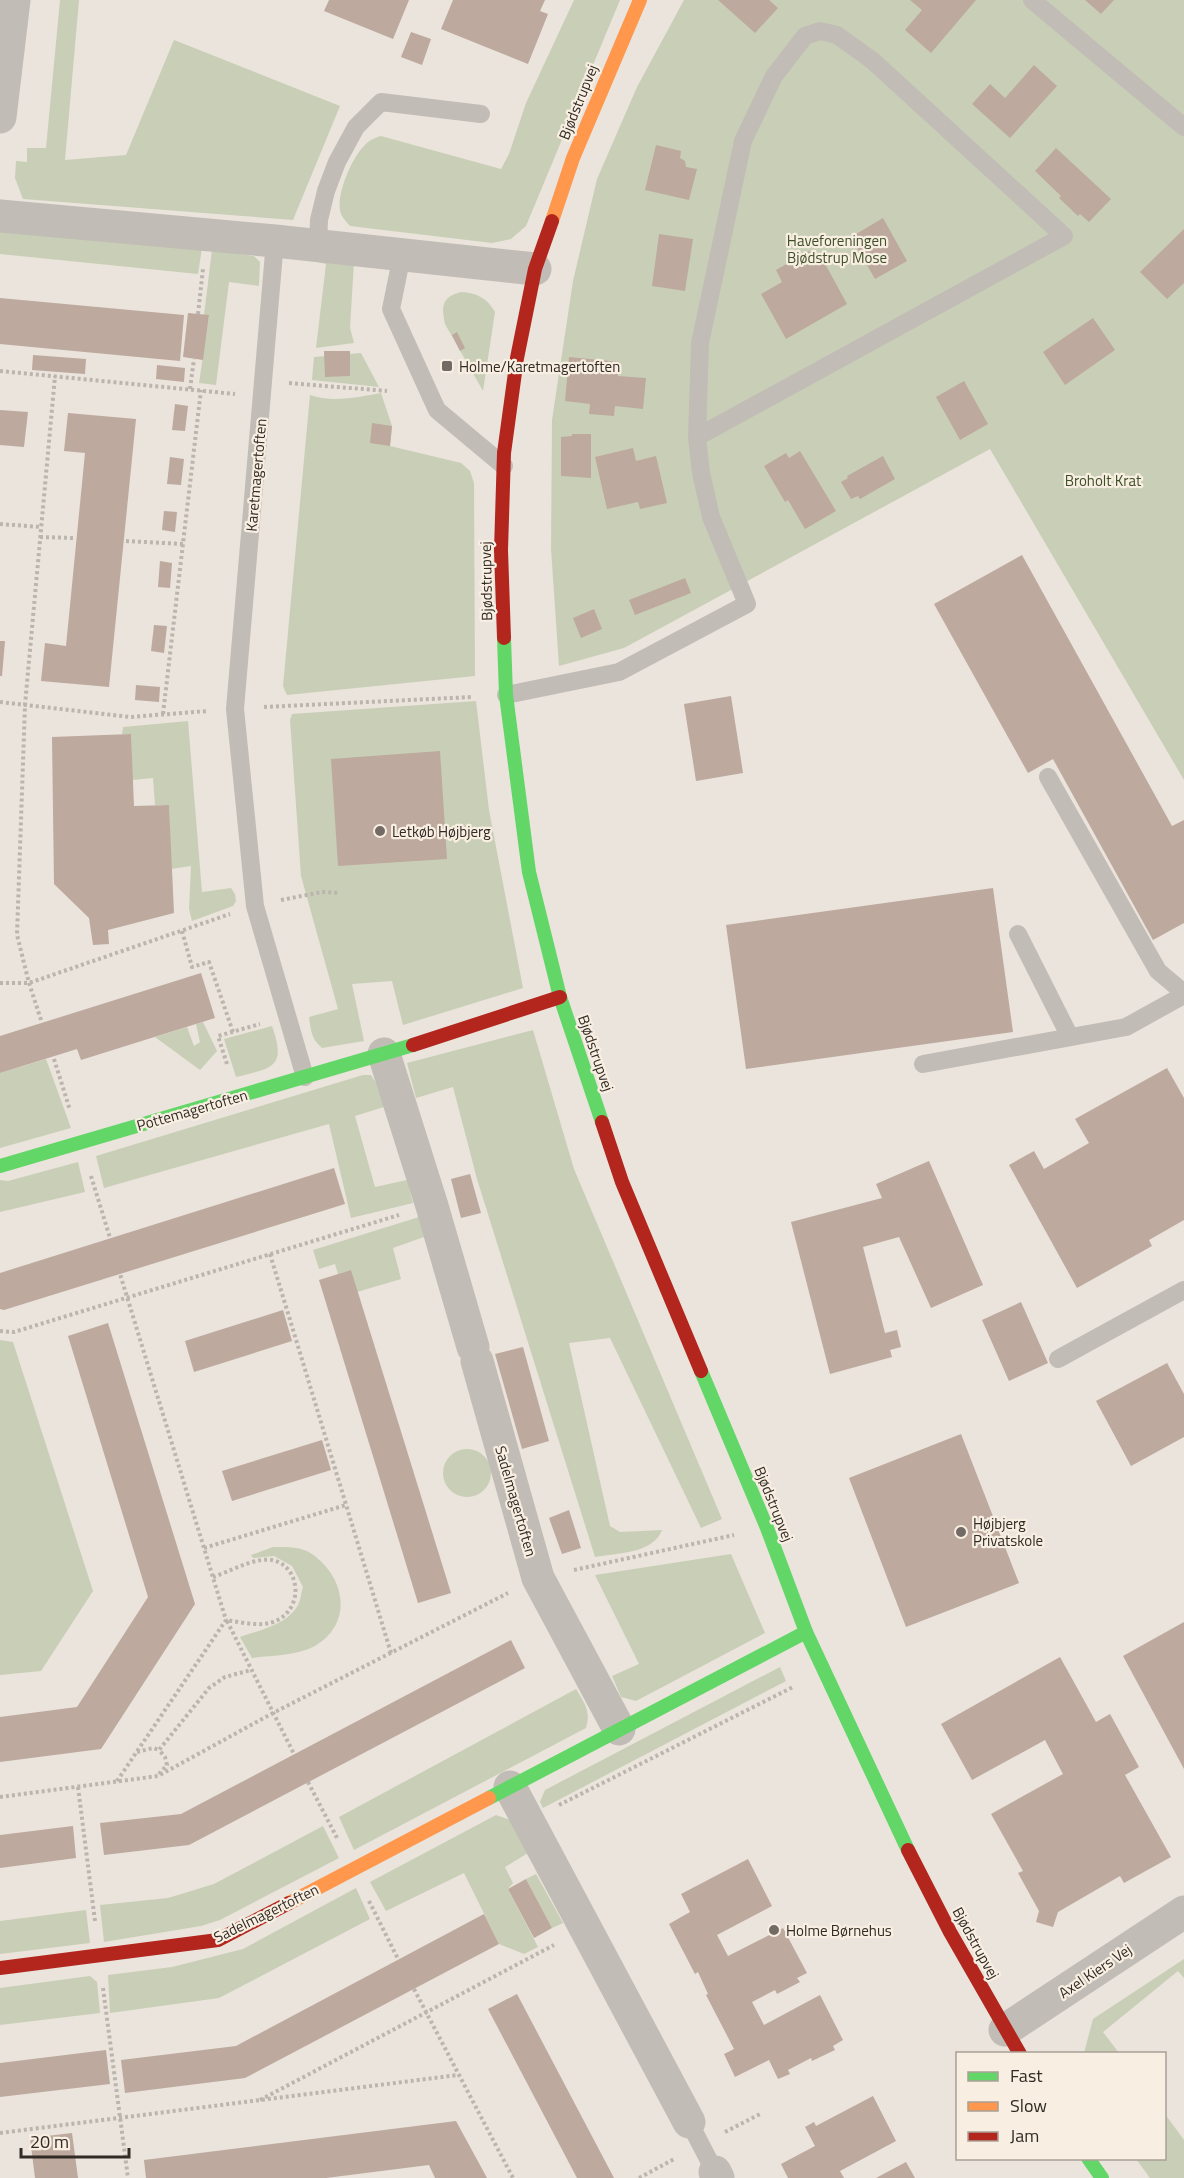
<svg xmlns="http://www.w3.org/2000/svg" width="1184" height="2178" font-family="'Titillium Web',sans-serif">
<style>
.green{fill:#c9cfb6}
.building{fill:#bda99e}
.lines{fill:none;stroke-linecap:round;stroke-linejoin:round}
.path{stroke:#bbb5ae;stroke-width:4;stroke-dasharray:3 3;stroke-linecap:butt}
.lane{stroke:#c2bcb6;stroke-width:18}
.street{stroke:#c2bcb6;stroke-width:33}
.fast{stroke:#63d668;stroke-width:14}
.slow{stroke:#ff974d;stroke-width:14}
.jam{stroke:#b3261e;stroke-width:14}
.poi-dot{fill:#726b65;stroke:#f8efe2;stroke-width:2}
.labels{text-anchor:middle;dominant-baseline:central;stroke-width:4.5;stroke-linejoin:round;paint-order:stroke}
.street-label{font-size:15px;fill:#322a25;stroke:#f8efe2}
.park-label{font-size:15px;fill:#3f5029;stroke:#f8efe2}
.poi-label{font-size:15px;fill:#322a25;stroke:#f8efe2;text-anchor:start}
</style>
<rect width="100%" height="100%" fill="#eae4dc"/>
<g class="green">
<polygon points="60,0 79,0 65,160 126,155 174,40 340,106 293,220 23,199 15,178 16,161 27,162 27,148 46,148"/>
<path d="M574,0h46l-94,226 -15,13 -19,4 -142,-17c-4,-5 -9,-9 -10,-16 -3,-17 12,-53 25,-65 4,-5 10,-7 16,-9l120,33 8,-15 17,-51z"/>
<polygon points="684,0 1184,0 1184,780 990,449 624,648 559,666 551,549 552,420 573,281 597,179 637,87"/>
<polygon points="0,230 202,248 198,274 0,254"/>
<polygon points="212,250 254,256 260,262 259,286 229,282 216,385 199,383 209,316 204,315"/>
<polygon points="293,256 354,262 350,328 354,343 316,348 326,264"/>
<path d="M461,292c16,1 26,6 34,20l-12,79 -38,-67c-4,-18 -3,-27 16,-32z"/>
<polygon points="361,353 379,387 312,380 314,357"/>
<path d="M381,393l11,33 -2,20 71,17 9,8 4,12 1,193 -188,19 -4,-9 27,-291c22,8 49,2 71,-2z"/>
<path d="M476,701l13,109 34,178 -120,37 -11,-44 -40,3 12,57 -42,7c-11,-9 -11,-18 -13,-31l29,-8 -37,-133 -11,-156 2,-6z"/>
<polygon points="188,721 202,892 231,888 235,894 236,901 233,906 192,921 189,909 191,866 171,869 169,805 155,805 153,778 132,780 131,734 122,734 123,727"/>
<polygon points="203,1022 217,1051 200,1070 155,1037 187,1027 194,1046 200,1042 196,1024"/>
<path d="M272,1026c15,42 0,42 -36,51l-12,-38z"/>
<path d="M533,1030l41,139 148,350 -21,9 -91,-190 -41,5 41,183 10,6 42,-2c-9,24 -45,23 -67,27l-118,-378 -24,-92 -37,11 -9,-35z"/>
<polygon points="46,1059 71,1128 0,1148 0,1073"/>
<polygon points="363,1075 371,1075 376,1083 384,1107 355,1116 375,1187 407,1180 413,1203 351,1218 329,1124 104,1188 96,1156"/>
<polygon points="78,1162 85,1192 0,1212 0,1180 8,1181"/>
<polygon points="419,1217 424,1237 393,1248 401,1279 357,1292 351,1270 338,1274 335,1264 319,1269 313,1250"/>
<polygon points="0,1340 13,1342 93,1591 41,1671 0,1675"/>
<circle cx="467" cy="1473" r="24"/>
<path d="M273,1547c15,0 31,-1 43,10 30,24 36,67 -1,89 -19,10 -42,9 -63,12l-12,-21c20,-7 47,-12 58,-32 3,-5 3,-13 5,-18l-11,-21 -18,-10 -21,2 -2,-3z"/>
<polygon points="731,1554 765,1633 636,1701 621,1697 612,1676 639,1664 595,1575"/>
<polygon points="780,1667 786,1681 543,1808 540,1802 545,1790"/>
<path d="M576,1689c9,15 15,22 10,39l-232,122 -15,-33z"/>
<polygon points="496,1815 510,1820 528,1853 505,1867 513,1883 508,1889 538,1947 524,1954 499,1944 464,1873 386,1911 370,1882"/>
<polygon points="323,1826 339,1858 220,1920 201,1926 104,1942 100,1905 168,1898 214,1884"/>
<polygon points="536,1874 563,1923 552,1928 526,1879"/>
<polygon points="356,1888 370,1919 219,1998 110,2013 108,1975 172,1967 243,1949"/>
<polygon points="86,1910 90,1943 0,1954 0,1921"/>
<polygon points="1184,1959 1184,1978 1178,1971 1103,2032 1119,2053 1084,2053 1093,2019"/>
<polygon points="90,1976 97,1982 100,2013 0,2025 0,1988"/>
<polygon points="1165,2114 1184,2140 1184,2178 1150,2178 1136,2159 1164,2158"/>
</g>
<g class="building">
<polygon points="329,0 409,0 393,39 324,11"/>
<polygon points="453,0 545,0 540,11 548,14 528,64 441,29"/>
<polygon points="718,0 769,0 778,8 755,33"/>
<polygon points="910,0 976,0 931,53 905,30 922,10"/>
<polygon points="1085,0 1114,0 1101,14"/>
<polygon points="411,32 431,39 422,65 401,57"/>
<polygon points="1034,65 1057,86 1010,138 972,104 990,84 1005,98"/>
<polygon points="656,145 681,151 680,158 685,161 686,167 697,169 689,200 645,190"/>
<polygon points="1056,148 1111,199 1089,222 1080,214 1078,216 1059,198 1061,196 1035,171"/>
<polygon points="883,218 907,261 875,279 851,237"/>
<polygon points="1184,229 1184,283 1167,299 1140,272"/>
<polygon points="659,234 693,239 685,291 652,286"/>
<polygon points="809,251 817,263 823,260 847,304 786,339 761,294 782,282 776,270"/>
<polygon points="0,298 184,315 180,361 0,344"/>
<polygon points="188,313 209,315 203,360 183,357"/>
<polygon points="1093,318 1115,350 1065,385 1043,352"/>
<polygon points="457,332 465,348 460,351 452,335"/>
<polygon points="324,351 350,351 350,376 325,377"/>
<polygon points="33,355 86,359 85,374 32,370"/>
<polygon points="569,357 620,362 618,376 646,378 643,409 615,406 614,416 589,414 590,404 565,401"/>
<polygon points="157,365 185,368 184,382 156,379"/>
<polygon points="964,381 988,424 960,440 936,397"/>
<polygon points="175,404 188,406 185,431 172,430"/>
<polygon points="0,410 28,412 24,447 0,445"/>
<polygon points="68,413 136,419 109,687 41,681 45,643 66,646 85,453 64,451"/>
<polygon points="372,423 392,426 390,446 370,443"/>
<polygon points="572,434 591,434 591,478 561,476 561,437 572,436"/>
<polygon points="633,448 636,461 656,456 667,503 640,509 638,502 607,509 595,457"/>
<polygon points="800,451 836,511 805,529 788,500 785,502 764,466 786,453 789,458"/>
<polygon points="883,456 895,479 860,499 858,496 851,499 841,482 848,478 847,476"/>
<polygon points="170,457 184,459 181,485 167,484"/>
<polygon points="164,511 177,512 175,532 162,530"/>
<polygon points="1022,555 1172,826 1184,820 1184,923 1153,940 1053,759 1028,773 934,604"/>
<polygon points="160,561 172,563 170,588 158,587"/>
<polygon points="685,578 691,593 635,615 629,600"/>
<polygon points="594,609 602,629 581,638 573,618"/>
<polygon points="154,625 167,626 164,653 151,651"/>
<polygon points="0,641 5,641 2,676 0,676"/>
<polygon points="136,685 160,687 159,702 135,700"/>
<polygon points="731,696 743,773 696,781 684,704"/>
<polygon points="131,734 134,806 169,805 174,913 108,930 109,944 93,945 89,918 54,884 52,737"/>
<polygon points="440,751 447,859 338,866 331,759"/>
<polygon points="993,888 1013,1032 746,1069 726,925"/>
<polygon points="201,973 215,1018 81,1060 77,1049 0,1073 0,1036"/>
<polygon points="1167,1068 1184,1098 1184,1220 1149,1240 1152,1246 1077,1288 1009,1165 1034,1151 1044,1169 1089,1143 1075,1119"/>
<polygon points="929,1161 983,1285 931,1308 899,1237 863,1247 885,1333 897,1330 901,1347 890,1350 892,1357 830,1374 791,1222 882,1198 876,1184"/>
<polygon points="334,1168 345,1204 4,1310 0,1309 0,1273"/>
<polygon points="470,1174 481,1213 461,1218 451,1179"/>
<polygon points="351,1270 451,1593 418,1603 319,1280"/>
<polygon points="1021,1302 1048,1363 1009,1381 982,1320"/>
<polygon points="283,1310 292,1341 194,1372 185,1341"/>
<polygon points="108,1323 195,1604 101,1749 0,1762 0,1717 77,1707 148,1597 68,1336"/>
<polygon points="523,1347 549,1441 522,1449 495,1354"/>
<polygon points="1167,1363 1184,1394 1184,1437 1131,1466 1096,1401"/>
<polygon points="961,1434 1019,1583 906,1627 849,1478"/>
<polygon points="322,1440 331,1470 232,1501 222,1471"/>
<polygon points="569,1510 581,1548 562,1554 549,1518"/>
<polygon points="1184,1622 1184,1769 1123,1656"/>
<polygon points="511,1640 525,1668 189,1845 104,1855 100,1823 181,1814"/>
<polygon points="1060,1657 1096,1722 1110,1714 1139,1767 1125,1775 1171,1857 1124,1883 1120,1876 1058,1912 1053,1927 1036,1922 1039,1911 1018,1873 1023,1871 991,1814 1063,1774 1045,1740 972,1780 941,1724"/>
<polygon points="73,1826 76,1858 0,1868 0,1835"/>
<polygon points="748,1859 772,1906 717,1935 728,1956 783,1928 807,1973 797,1978 800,1982 777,1994 775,1990 752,2002 764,2025 820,1995 843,2040 833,2046 835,2050 812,2061 811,2058 788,2070 790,2074 778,2079 769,2060 735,2077 724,2054 734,2049 706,1995 708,1994 698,1972 695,1974 669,1924 690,1912 681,1894"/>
<polygon points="526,1879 552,1928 534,1938 508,1889"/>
<polygon points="484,1914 499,1944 245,2078 125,2093 121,2060 236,2046"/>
<polygon points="517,1994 614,2178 577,2178 488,2009"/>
<polygon points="106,2050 110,2084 0,2097 0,2063"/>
<polygon points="873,2096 896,2141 840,2171 844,2178 788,2178 781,2164 815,2146 805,2127 814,2122 816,2126"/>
<polygon points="456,2121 487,2178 435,2178 429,2165 326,2178 146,2178 144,2160"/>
<polygon points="72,2133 78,2178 35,2178 30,2138"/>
<polygon points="906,2162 915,2178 876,2178"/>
</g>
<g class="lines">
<g class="path">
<polyline points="198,314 203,269"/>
<polyline points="0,371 235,394"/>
<polyline points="289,383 387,391"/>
<polyline points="190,389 194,359"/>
<polyline points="0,524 41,527"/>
<polyline points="40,537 74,538"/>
<polyline points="126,541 183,544"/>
<polyline points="0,702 130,717 208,711"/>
<polyline points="264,707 472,697"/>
<polyline points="163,714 201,390"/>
<polyline points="281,900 322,892 340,893"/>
<polyline points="182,931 192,967 209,962 233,1032"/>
<polyline points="0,983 29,983 230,914"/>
<polyline points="41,1020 29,983 17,935 25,705 55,376"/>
<polyline points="54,1059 70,1110"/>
<polyline points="227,1064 218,1036 260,1024"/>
<polyline points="91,1176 110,1238"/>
<polyline points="270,1254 391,1653"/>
<polyline points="0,1331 14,1332 399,1215"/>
<polyline points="204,1548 346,1505"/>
<polyline points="574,1570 734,1535"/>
<path d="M213,1577c15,-5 33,-15 49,-17 37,-5 47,49 11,62 -15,5 -32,0 -47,-2"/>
<polyline points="227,1621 294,1754"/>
<polyline points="137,1752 153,1748 159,1750"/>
<polyline points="159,1774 167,1765 165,1757 159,1750 209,1688 225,1677 251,1670"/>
<polyline points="117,1781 226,1620 120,1274"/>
<polyline points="308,1782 337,1838"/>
<polyline points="78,1787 95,1921"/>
<polyline points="0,1797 158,1776 273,1713 508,1593"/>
<polyline points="559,1805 793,1687"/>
<polyline points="369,1901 398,1959"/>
<polyline points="103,1988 128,2178"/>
<polyline points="414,1989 513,2178"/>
<polyline points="260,2100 554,1945"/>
<polyline points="725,2132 762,2113"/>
<polyline points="0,2133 458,2075"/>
<polyline points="639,2178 676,2158"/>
</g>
<g class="lane">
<polyline points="1032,0 1184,127"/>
<polyline points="275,241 235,709 255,906 305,1077"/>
<polyline points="318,246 319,220 326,191 337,162 356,127 381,102 481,114"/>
<polyline points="402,255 391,309 437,410 504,466"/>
<polyline points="506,695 619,672 747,604 711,517 701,473 697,437 700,343 743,141 774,76 805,36 820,31 837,35 873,61 1064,236 697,437"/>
<polyline points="1048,777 1158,971 1184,993"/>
<polyline points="1018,934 1070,1037"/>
<polyline points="923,1064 1126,1027 1184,995"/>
<polyline points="1058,1359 1184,1290"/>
<polyline points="689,2122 715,2172"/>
</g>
<g class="street">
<polyline points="0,117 14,0"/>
<polyline points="0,216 275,241 535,269"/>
<polyline points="384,1054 432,1206 473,1347"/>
<polyline points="477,1361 538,1578 619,1729"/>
<polyline points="510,1787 689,2122"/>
<polyline points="1005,2030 1184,1912"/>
<polyline points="715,2172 718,2178"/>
</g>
<g class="fast">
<polyline points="504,638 506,695 529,872 560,997 602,1122"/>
<polyline points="0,1166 413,1045"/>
<polyline points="701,1371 767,1528 806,1632 908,1850"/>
<polyline points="489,1798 806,1632"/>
<polyline points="1088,2158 1102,2178"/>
</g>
<g class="slow">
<polyline points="552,221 573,158 640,0"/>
<polyline points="289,1903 489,1798"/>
</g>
<g class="jam">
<polyline points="504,638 501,550 504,453 517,358 535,269 552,221"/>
<polyline points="413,1045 560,997"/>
<polyline points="602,1122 622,1182 701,1371"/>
<polyline points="908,1850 950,1932 1020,2054"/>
<polyline points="0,1968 218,1940 289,1903"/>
</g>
</g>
<g class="poi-dot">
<rect x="441" y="360" width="12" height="12" rx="3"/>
<circle cx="380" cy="831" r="6"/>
<circle cx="961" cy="1532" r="6"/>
<circle cx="774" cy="1930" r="6"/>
</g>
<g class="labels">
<g class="street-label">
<text transform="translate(578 102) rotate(-68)">Bjødstrupvej</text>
<text transform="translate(256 475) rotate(-85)">Karetmagertoften</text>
<text transform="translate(486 581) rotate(-91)">Bjødstrupvej</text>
<text transform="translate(596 1053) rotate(71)">Bjødstrupvej</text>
<text transform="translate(192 1110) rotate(-16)">Pottemagertoften</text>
<text transform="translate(516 1501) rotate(74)">Sadelmagertoften</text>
<text transform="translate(774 1504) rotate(68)">Bjødstrupvej</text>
<text transform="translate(266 1913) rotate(-26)">Sadelmagertoften</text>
<text transform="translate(976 1943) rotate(61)">Bjødstrupvej</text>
<text transform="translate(1095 1971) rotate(-34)">Axel Kiers Vej</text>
</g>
<g class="park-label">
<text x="837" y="240">Haveforeningen<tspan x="837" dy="17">Bjødstrup Mose</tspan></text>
<text x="1103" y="480">Broholt Krat</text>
</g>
<g class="poi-label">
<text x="459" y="366">Holme/Karetmagertoften</text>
<text x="392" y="831">Letkøb Højbjerg</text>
<text x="973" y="1523">Højbjerg<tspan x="973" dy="17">Privatskole</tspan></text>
<text x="786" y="1930">Holme Børnehus</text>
</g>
</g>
<rect x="956" y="2052" width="210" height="108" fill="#f8efe2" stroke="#a9a096" stroke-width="1.5"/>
<rect x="968" y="2072" width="30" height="9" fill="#63d668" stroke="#a9a096" stroke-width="1.5"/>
<text x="1010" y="2082" font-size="18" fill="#322a25">Fast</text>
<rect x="968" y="2102" width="30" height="9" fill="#ff974d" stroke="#a9a096" stroke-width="1.5"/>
<text x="1010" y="2112" font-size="18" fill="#322a25">Slow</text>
<rect x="968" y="2132" width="30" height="9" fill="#b3261e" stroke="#a9a096" stroke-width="1.5"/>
<text x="1010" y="2142" font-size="18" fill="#322a25">Jam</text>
<path d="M21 2148v9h108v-9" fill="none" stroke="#322a25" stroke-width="3"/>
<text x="30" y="2148" font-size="18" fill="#322a25" stroke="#f8efe2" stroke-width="4.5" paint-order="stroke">20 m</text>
</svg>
